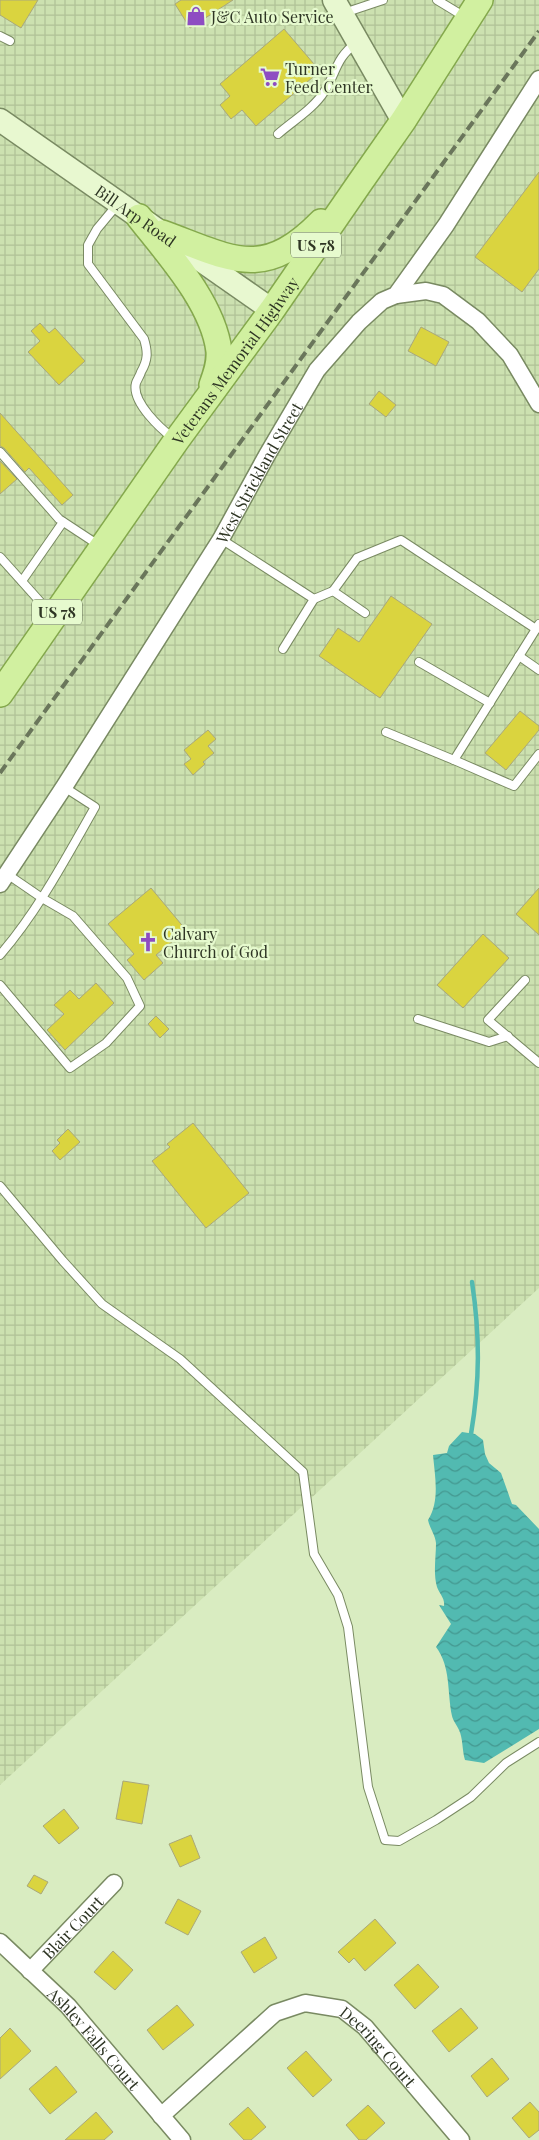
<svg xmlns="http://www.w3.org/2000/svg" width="539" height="2140" font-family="'Playfair Display',serif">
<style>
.industrial{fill:url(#industrial-grid)}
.water{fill:url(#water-waves)}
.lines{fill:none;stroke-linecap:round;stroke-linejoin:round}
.stream{stroke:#52bab1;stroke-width:4.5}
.building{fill:#dad43f;stroke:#a9a87c}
.lane-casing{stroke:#798a62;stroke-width:10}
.street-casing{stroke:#798a62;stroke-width:19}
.secondary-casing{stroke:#798a62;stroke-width:25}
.primary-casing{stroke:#84a84c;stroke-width:28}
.lane{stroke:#fff;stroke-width:8}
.street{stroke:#fff;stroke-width:16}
.secondary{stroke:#e8f8d0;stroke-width:22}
.primary{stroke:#d1f0a0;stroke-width:25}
.rail{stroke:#6a765b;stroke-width:4;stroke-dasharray:10 5;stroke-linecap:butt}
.labels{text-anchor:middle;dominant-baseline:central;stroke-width:4.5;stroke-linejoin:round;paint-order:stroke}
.shield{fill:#e6face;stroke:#657057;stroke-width:1}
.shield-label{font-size:15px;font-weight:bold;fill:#2e3524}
.poi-label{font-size:16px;fill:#2e3524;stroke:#e6face;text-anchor:start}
.street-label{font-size:16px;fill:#2e3524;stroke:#e6face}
</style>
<defs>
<pattern id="industrial-grid" width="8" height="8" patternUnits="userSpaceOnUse" patternTransform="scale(1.25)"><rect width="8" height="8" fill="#cce1b0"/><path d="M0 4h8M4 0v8" fill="none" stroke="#b0c297"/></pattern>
<pattern id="water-waves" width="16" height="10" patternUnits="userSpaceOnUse" patternTransform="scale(1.25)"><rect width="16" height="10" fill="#52bab1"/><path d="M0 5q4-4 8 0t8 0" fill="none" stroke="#449890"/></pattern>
</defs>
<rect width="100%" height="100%" fill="#d9ecc1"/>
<polygon class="industrial" points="0,0 539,0 539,1288 0,1785"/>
<path class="water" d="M462,1432l13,2 8,6 2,14 4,9 12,10 11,31 4,1 23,24v200l-55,34 -19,-3c-3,-10 -2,-22 -6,-30 -2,-5 -6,-9 -7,-14 -5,-24 -1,-49 -16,-69l15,-23 -12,-19 5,1c1,-8 -4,-11 -7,-19 -4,-14 -1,-30 -1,-44 -1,-9 -6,-14 -8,-23 12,-19 7,-43 5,-65l14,-2 2,-7z"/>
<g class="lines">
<path class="stream" d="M471,1434c9,-53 9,-99 1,-152"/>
</g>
<g class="building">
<polygon points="0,0 38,0 21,28 0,15"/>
<polygon points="181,0 233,0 190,28 175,4"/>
<polygon points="284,29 320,71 256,126 242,110 231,119 220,105 230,96 220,84"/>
<polygon points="539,172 539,269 522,292 475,257"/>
<polygon points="40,323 49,333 55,328 85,361 59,385 28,352 40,341 31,331"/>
<polygon points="421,327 449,342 436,366 408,351"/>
<polygon points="379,391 396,405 386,417 369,404"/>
<polygon points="0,413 73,495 62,505 29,468 25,472 4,448 0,446"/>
<polygon points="0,461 17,479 0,494"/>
<polygon points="391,596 432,624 380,698 319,656 338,628 359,642"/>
<polygon points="520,711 539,726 539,730 506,770 485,753"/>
<polygon points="208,730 216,739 208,746 214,753 203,762 205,764 193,775 184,764 191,759 184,750"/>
<polygon points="151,888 186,930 156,955 163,963 144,980 127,960 134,954 108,924"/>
<polygon points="539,888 539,935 516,914"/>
<polygon points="483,934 509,958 463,1008 437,985"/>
<polygon points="96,983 114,1003 65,1050 47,1030 64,1014 54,1005 70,990 79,999"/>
<polygon points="156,1016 169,1029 160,1038 148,1024"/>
<polygon points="193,1123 249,1193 206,1228 152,1161 170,1147 167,1144"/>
<polygon points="68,1129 80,1142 60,1160 52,1151 60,1143 57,1140"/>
<polygon points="123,1781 149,1785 142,1824 116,1819"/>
<polygon points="64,1809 79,1828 59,1844 43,1826"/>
<polygon points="191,1835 200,1858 180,1867 169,1844"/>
<polygon points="34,1875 48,1882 41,1894 27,1886"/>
<polygon points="178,1899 201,1911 188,1935 165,1923"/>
<polygon points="375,1919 396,1943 365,1971 354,1958 349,1963 338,1952"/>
<polygon points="265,1937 277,1958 254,1973 241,1952"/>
<polygon points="113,1951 133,1970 115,1990 94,1972"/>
<polygon points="418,1964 439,1987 415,2009 394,1985"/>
<polygon points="177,2005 194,2025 163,2050 147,2030"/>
<polygon points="461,2008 478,2028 449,2052 432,2031"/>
<polygon points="10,2028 31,2051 0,2079 0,2038"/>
<polygon points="306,2051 332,2080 313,2097 287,2068"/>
<polygon points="492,2058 509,2079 487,2097 471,2076"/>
<polygon points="56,2066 77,2092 50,2114 29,2089"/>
<polygon points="530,2102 539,2112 539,2130 529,2138 512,2118"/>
<polygon points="368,2105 385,2123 366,2140 359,2140 346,2125"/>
<polygon points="248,2107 266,2127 251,2140 244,2140 229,2124"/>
<polygon points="96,2112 113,2132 104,2140 65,2140"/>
</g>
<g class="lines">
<defs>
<g id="lane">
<polyline points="437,0 465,17"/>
<polyline points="344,13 383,0"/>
<polyline points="0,36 10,41"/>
<path d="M278,134c15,-13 36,-26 46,-42 13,-20 11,-33 32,-49"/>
<path d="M117,205l-20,24 -9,16v19l56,75c4,13 4,21 -3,33 -1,4 -4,8 -5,11 -5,19 25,46 38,56"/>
<polyline points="0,452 59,519 100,546"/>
<polyline points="221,539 314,599 333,591 365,613"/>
<polyline points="0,557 52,615"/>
<polyline points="22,581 63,522"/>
<polyline points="333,591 357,558 401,540 536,629 539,624"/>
<polyline points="536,629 454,760 514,786 539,754"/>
<polyline points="283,649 314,599"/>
<polyline points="519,656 539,670"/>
<polyline points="419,662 490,703"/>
<polyline points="386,732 454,760"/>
<path d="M0,955c38,-44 66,-97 95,-148l-31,-20"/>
<polyline points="525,980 488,1020 539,1063"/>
<polyline points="0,985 70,1068 106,1043 140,1006 127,978 73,916 42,898 7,874"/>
<polyline points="418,1019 489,1042 508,1036"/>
<polyline points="0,1186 63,1261 102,1304 180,1359 303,1472 314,1554 338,1595 348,1627 368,1787 385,1840 399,1841 436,1820 471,1797 506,1763 539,1742"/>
</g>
<g id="street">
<polyline points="396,295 426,291 443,295 478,321 510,355 539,404"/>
<path id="s1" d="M0,884l64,-97 157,-248 46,-84 50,-85 42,-48 23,-21 14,-6 50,-70 93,-146"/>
<path id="s2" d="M0,1942l68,64 114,134"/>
<path id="s3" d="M30,1971l84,-88"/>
<path id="s4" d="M161,2116l114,-103 30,-10 37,6 23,18 96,113"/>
</g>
<g id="secondary">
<polyline points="334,0 403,121"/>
<path id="s5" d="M0,120l272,190"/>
</g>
<g id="primary">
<path d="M139,217c29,37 74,86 80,134 1,12 -3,23 -7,34"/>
<path d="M162,233c69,25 100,49 159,-11"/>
<path id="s6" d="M0,694l176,-253 96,-131 89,-129 42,-60 77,-121"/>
</g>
</defs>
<use href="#lane" class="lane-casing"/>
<use href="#street" class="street-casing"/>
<use href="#secondary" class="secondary-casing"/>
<use href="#primary" class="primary-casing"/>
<use href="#lane" class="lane"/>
<use href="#street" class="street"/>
<use href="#secondary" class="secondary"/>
<use href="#primary" class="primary"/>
<polyline class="rail" points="0,773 539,31"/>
</g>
<defs>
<symbol id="shop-bare" viewBox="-9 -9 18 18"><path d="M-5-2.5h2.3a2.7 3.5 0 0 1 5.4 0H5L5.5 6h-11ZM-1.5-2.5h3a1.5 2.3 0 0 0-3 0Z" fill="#8e4dc2" stroke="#e6face" stroke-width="2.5" paint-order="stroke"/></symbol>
<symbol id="supermarket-bare" viewBox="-9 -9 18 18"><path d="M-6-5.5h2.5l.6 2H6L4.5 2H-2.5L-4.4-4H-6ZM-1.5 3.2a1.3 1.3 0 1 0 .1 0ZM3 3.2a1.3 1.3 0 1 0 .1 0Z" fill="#8e4dc2" stroke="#e6face" stroke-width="2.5" paint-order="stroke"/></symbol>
<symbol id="church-bare" viewBox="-9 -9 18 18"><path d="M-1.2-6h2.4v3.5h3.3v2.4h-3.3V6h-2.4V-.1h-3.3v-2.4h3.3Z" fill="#8e4dc2" stroke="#e6face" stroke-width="2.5" paint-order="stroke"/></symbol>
</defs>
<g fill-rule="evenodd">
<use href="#shop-bare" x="182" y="2" width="28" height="28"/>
<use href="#supermarket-bare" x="256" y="63" width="28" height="28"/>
<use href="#church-bare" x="134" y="928" width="28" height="28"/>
</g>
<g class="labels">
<g class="shield">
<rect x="291" y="232.5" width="50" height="25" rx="4"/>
<rect x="32" y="599.5" width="50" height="25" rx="4"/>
</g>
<g class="shield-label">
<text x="316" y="245">US 78</text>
<text x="57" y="612">US 78</text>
</g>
<g class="poi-label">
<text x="211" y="16">J&amp;C Auto Service</text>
<text x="285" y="68">Turner<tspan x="285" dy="18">Feed Center</tspan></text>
<text x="163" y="933">Calvary<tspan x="163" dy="18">Church of God</tspan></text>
</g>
<g class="street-label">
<text stroke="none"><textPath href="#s5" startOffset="166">Bill Arp Road</textPath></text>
<text stroke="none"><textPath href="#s6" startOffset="408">Veterans Memorial Highway</textPath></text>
<text stroke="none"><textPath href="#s1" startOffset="486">West Strickland Street</textPath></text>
<text stroke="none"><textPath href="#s3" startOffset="61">Blair Court</textPath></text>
<text stroke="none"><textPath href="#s2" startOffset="135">Ashley Falls Court</textPath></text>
<text stroke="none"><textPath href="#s4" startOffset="275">Deering Court</textPath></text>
</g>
</g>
</svg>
